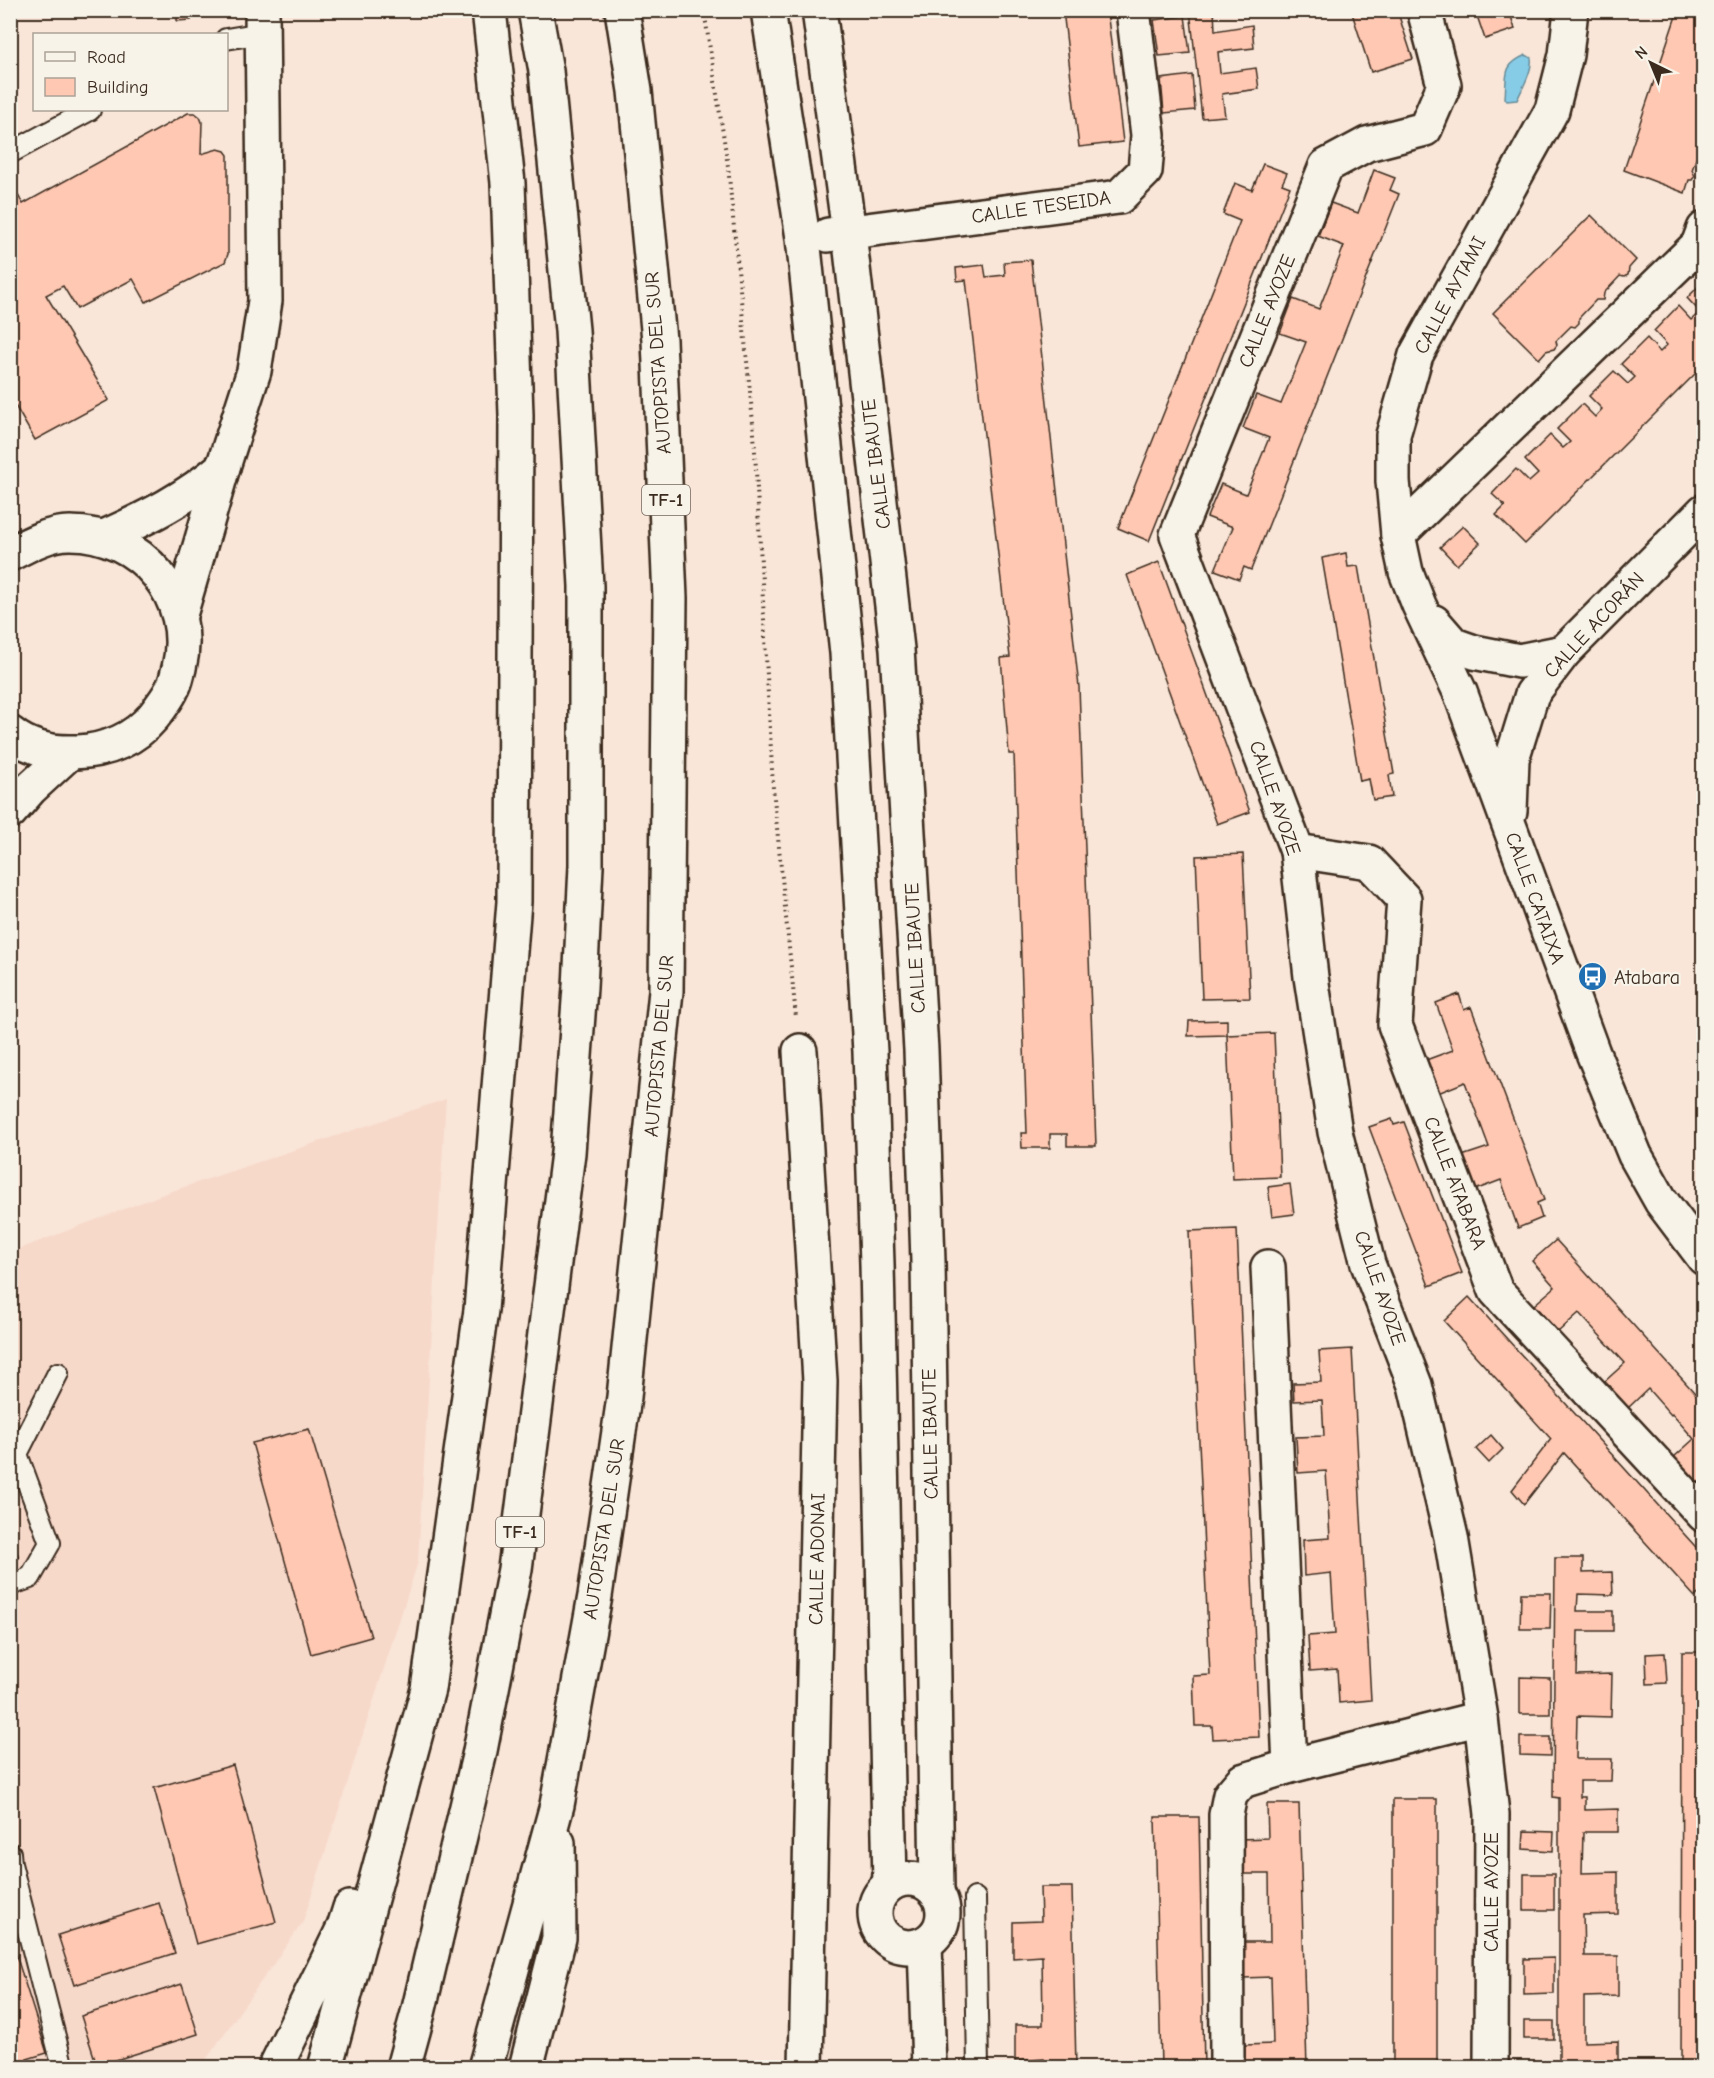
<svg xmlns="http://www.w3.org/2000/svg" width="1714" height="2078" font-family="'Comic Neue',sans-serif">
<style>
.built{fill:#f7d9ca}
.water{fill:#86cce7;stroke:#688b97;stroke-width:1.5}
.building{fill:#ffc8b2;stroke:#3b2a1e;stroke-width:1.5}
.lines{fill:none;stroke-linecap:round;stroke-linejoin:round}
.lane-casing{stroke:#3b2a1e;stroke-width:24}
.street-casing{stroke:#3b2a1e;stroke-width:38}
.secondary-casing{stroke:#3b2a1e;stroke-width:38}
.highway-casing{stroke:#3b2a1e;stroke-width:38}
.path{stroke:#3b2a1e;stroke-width:4;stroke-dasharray:1.5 4.5;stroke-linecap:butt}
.lane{stroke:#f7f3e8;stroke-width:20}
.street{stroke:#f7f3e8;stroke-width:33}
.secondary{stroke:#f7f3e8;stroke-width:33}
.highway{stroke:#f7f3e8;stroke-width:33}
.labels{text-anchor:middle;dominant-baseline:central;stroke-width:4.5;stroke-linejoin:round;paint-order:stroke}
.shield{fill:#f7f3e8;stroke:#73665b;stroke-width:1.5}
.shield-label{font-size:18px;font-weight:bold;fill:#3b2a1e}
.street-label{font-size:20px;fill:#3b2a1e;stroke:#f7f3e8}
.poi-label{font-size:20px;fill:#3b2a1e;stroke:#f7f3e8;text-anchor:start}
</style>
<rect width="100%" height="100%" fill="#f9e6d8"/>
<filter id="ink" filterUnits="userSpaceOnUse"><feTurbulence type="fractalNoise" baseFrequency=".0167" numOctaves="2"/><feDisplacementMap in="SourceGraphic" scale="12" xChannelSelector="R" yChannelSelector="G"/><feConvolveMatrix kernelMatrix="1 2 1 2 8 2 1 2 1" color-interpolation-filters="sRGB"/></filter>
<g filter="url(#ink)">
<polygon class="built" points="446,1099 418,1562 303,1922 201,2067 11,2068 11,1252 166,1193"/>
<path class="water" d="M1526,55l5,3c2,12 -9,31 -14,42l-10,1 -2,-3c2,-23 -3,-33 21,-43z"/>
<g class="building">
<polygon points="177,10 190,10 191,20 177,21"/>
<polygon points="1063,10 1107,10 1123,142 1079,147"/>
<polygon points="1190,10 1214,10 1215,31 1252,25 1254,48 1218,52 1220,73 1256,68 1259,89 1222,94 1225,116 1202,118"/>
<polygon points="1351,10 1397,10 1413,59 1371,72"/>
<polygon points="1446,10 1466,10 1448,16"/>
<polygon points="1475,10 1509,10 1515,29 1485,39"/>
<polygon points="1678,10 1704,10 1704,146 1700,148 1692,170 1695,176 1692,180 1689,180 1685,193 1624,170"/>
<polygon points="1185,16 1190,53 1159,56 1154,20"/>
<polygon points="1192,75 1195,110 1164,113 1161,79"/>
<polygon points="188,113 195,113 200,117 202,122 201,154 218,149 225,151 228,155 228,254 225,262 146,302 133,279 77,309 63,286 46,295 109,400 35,440 10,397 10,195 16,192 23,204"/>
<polygon points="1263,164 1287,173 1282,184 1290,187 1149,541 1118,528 1240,221 1223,214 1235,183 1252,190"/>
<polygon points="1374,170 1395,178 1390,190 1399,194 1251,570 1244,567 1239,579 1215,570 1233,527 1207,517 1221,484 1246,494 1269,438 1243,428 1256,395 1281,404 1306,342 1280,333 1293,299 1319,309 1344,246 1318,236 1331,203 1358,213"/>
<polygon points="1591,215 1636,260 1629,268 1628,275 1624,277 1620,276 1604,293 1603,300 1596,300 1579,318 1579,323 1575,327 1571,326 1556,341 1557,345 1554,349 1546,351 1539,359 1493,313"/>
<polygon points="1031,260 1079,687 1096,1146 1067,1146 1067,1134 1050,1134 1050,1148 1022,1148 1021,1133 1027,1133 1014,754 1009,754 1001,658 1010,657 966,280 957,281 956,268 984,265 986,277 1005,275 1004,262"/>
<polygon points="1704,281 1704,365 1525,544 1496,515 1505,506 1492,494 1516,469 1529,482 1538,474 1525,460 1550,435 1563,448 1570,442 1557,429 1582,404 1595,417 1602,409 1589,396 1614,371 1628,384 1635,377 1621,364 1647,338 1660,352 1667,345 1654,331 1678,306 1691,320 1700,312 1687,298"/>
<polygon points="1463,526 1480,543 1457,565 1440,547"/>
<polygon points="1346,553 1348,567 1358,566 1394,774 1389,775 1392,797 1373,800 1369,779 1360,781 1322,558"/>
<polygon points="1159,562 1250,812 1217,824 1127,575"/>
<polygon points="1243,854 1250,998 1202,999 1196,856"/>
<polygon points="1459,994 1464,1010 1471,1007 1544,1200 1537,1203 1542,1218 1518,1228 1501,1180 1475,1190 1462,1156 1489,1147 1465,1082 1438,1093 1426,1060 1453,1050 1436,1003"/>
<polygon points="1227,1020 1227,1035 1188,1036 1189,1021"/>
<polygon points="1274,1033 1280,1177 1233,1179 1227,1035"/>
<polygon points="1392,1119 1394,1125 1404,1122 1462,1273 1429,1286 1369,1127"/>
<polygon points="1290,1184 1294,1214 1272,1217 1268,1187"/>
<polygon points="1237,1229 1259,1737 1213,1739 1212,1726 1195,1726 1193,1676 1210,1675 1189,1231"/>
<polygon points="1556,1240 1704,1403 1704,1478 1697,1484 1674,1457 1694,1439 1672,1414 1671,1415 1648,1389 1628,1408 1604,1382 1625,1363 1579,1313 1558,1332 1534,1305 1555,1287 1532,1261"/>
<polygon points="1469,1297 1704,1556 1704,1589 1695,1597 1564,1453 1524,1504 1512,1490 1551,1439 1444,1321"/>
<polygon points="1352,1349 1371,1700 1339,1703 1337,1669 1310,1671 1308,1636 1335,1634 1331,1573 1304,1576 1303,1540 1330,1538 1326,1471 1298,1473 1296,1437 1324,1436 1322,1400 1294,1401 1293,1383 1321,1382 1319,1351"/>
<polygon points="309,1429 371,1637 311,1654 252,1443"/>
<polygon points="1491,1435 1503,1449 1489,1463 1476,1449"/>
<polygon points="10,1532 19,1558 10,1560"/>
<polygon points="1555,1558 1583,1558 1583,1573 1612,1572 1613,1595 1578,1594 1577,1611 1613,1611 1613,1631 1578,1631 1577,1675 1612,1674 1611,1717 1577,1716 1576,1759 1612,1759 1611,1781 1580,1781 1580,1797 1585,1797 1585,1810 1618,1809 1618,1832 1583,1832 1582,1873 1618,1872 1618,1914 1583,1915 1584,1956 1618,1956 1618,1996 1584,1997 1584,2042 1618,2041 1618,2064 1583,2064 1584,2068 1559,2068 1559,1798 1553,1797"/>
<polygon points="1521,1593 1551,1593 1550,1629 1520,1629"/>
<polygon points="1682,1652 1704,1652 1704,2068 1681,2068"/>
<polygon points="1665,1653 1667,1683 1647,1684 1646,1654"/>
<polygon points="1520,1677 1550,1678 1550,1714 1520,1714"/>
<polygon points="1520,1737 1550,1737 1550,1756 1520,1755"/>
<polygon points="233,1765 276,1922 196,1944 154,1788"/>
<rect x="1393" y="1799" width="44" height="269"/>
<polygon points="1267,1804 1299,1804 1307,2068 1245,2068 1245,2045 1273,2044 1271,1977 1243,1978 1242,1942 1270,1942 1269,1874 1240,1874 1240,1839 1268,1838"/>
<polygon points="1155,1817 1199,1817 1204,2068 1161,2068"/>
<polygon points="1524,1831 1554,1832 1553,1851 1523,1849"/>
<rect x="1524" y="1874" width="30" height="36"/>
<polygon points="1040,1887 1072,1887 1076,2068 1044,2068 1044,2059 1015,2061 1015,2025 1043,2025 1042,1956 1013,1958 1013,1922 1041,1921"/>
<polygon points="159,1903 175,1953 74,1985 58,1935"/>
<polygon points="10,1942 12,1942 47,2053 27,2059 30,2068 10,2068"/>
<polygon points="1554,1958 1554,1994 1524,1995 1524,1959"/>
<polygon points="182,1984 198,2034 97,2066 81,2016"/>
<rect x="1524" y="2021" width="30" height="18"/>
</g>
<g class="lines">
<defs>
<g id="lane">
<polyline points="226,39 262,33"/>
<polyline points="10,153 90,110"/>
<polyline points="10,1585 30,1578 50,1543 17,1454 58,1373"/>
<polyline points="10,1853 11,1864 63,2068"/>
<polyline points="975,1898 978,2068"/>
</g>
<g id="street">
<polyline points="768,10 803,238 847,653 870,1052 877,1264 890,1884"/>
<polyline points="819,10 849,233 897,649 921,1050 928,1262 937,1891"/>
<polyline points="1424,10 1444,85 1425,129 1367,144 1326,166 1177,535 1297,851 1311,977 1335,1132 1368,1264 1415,1385 1451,1537 1481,1718 1492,1814 1491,2068"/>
<polyline points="1571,10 1566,55 1552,110 1416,355 1393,435 1393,481 1398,535 1406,572 1419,605 1460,692 1593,1053 1635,1155 1661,1201 1704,1258"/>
<polyline points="828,235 1119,197 1145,171 1148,135 1133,10"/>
<polyline points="1398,535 1698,245 1704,229"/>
<path d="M104,537c43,-19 83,-39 119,-70"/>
<path d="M10,554c19,-10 39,-21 60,-21 71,0 126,65 109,135 -2,7 -3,15 -7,21 -3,7 -8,13 -12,19 -18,26 -42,39 -72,43 -26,3 -56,0 -78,-18"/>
<polyline points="180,615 223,467 254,371 265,301 262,10"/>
<polyline points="1434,622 1454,645 1474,652 1519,661 1564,652"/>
<polyline points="1510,811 1512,759 1532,694 1564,652 1704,511"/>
<polyline points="10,812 31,788 69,753"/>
<polyline points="1297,851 1369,862 1404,899 1395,1025 1496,1291 1704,1515"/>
<polyline points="1268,1267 1290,1766"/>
<circle cx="909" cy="1913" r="34"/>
<polyline points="925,1944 929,2068"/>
<polyline points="1227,2068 1226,1815 1230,1795 1242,1781 1290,1766 1481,1718"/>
</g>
<polyline id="secondary" points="800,1051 820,1381 806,2068"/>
<g id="highway">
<polyline points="275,2068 344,1927 350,1908"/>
<polyline points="325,2068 428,1689 481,1310 514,902 516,415 508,183 489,10"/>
<polyline points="403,2068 418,2013 479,1756 515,1569 568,1153 580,987 586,866 586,586 572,330 546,71 535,10"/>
<polyline points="485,2068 557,1805 595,1596 624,1397 666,991 670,598 659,340 635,91 622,10"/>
<polyline points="526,2068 559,1938 558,1843"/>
</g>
</defs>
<use href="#lane" class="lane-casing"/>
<use href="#street" class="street-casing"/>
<use href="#secondary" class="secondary-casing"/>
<use href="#highway" class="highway-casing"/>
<polyline class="path" points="704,10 728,166 754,433 773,788 796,1017"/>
<use href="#lane" class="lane"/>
<use href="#street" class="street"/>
<use href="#secondary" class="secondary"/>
<use href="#highway" class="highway"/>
</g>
</g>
<defs>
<symbol id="bus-disc" viewBox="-11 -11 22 22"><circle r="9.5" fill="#1f6fb2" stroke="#f7f3e8"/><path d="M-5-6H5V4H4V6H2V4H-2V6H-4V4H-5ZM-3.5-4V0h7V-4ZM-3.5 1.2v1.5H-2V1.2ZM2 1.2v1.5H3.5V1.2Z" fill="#fff"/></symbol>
</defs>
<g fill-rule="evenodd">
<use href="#bus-disc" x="1576" y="960" width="33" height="33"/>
</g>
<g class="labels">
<g class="shield">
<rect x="642" y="485" width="48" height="30" rx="4.5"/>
<rect x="496" y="1517" width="48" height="30" rx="4.5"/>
</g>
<g class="shield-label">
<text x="666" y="500">TF-1</text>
<text x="520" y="1532">TF-1</text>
</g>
<g class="street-label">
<text transform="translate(1041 207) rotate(-8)">CALLE TESEIDA</text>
<text transform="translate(1450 295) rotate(-62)">CALLE AYTAMI</text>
<text transform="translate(1267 311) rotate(-68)">CALLE AYOZE</text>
<text transform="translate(658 363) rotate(-94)">AUTOPISTA DEL SUR</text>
<text transform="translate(876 464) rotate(-97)">CALLE IBAUTE</text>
<text transform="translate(1594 625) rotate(-47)">CALLE ACORÁN</text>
<text transform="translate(1275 798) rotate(71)">CALLE AYOZE</text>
<text transform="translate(1535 898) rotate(70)">CALLE CATAIXA</text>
<text transform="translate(915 948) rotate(-93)">CALLE IBAUTE</text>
<text transform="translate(659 1046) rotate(-85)">AUTOPISTA DEL SUR</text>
<text transform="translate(1455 1183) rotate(69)">CALLE ATABARA</text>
<text transform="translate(1380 1288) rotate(71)">CALLE AYOZE</text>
<text transform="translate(930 1434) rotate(-91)">CALLE IBAUTE</text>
<text transform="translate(604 1529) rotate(-81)">AUTOPISTA DEL SUR</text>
<text transform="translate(817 1559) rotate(-89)">CALLE ADONAI</text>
<text transform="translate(1491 1892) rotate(-90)">CALLE AYOZE</text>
</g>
<g class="poi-label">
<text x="1614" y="977">Atabara</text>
</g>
</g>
<rect width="1714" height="2078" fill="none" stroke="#f7f3e8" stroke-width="36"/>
<rect x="18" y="18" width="1678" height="2042" fill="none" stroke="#3b2a1e" stroke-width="2" filter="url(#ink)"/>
<rect x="33" y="33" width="195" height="78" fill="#f7f3e8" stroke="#aca397" stroke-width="1.5"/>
<rect x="45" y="52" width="30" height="9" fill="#f7f3e8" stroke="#aca397" stroke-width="1.5"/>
<text x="87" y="63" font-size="18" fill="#3b2a1e">Road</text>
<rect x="45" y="78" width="30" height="18" fill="#ffc8b2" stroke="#aca397" stroke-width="1.5"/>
<text x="87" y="93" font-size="18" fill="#3b2a1e">Building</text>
<g transform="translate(1651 63) rotate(317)" stroke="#f7f3e8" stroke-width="4.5" paint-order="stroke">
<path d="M0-4.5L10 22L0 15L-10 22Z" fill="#3b2a1e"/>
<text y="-9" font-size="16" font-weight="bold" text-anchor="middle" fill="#3b2a1e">N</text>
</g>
</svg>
